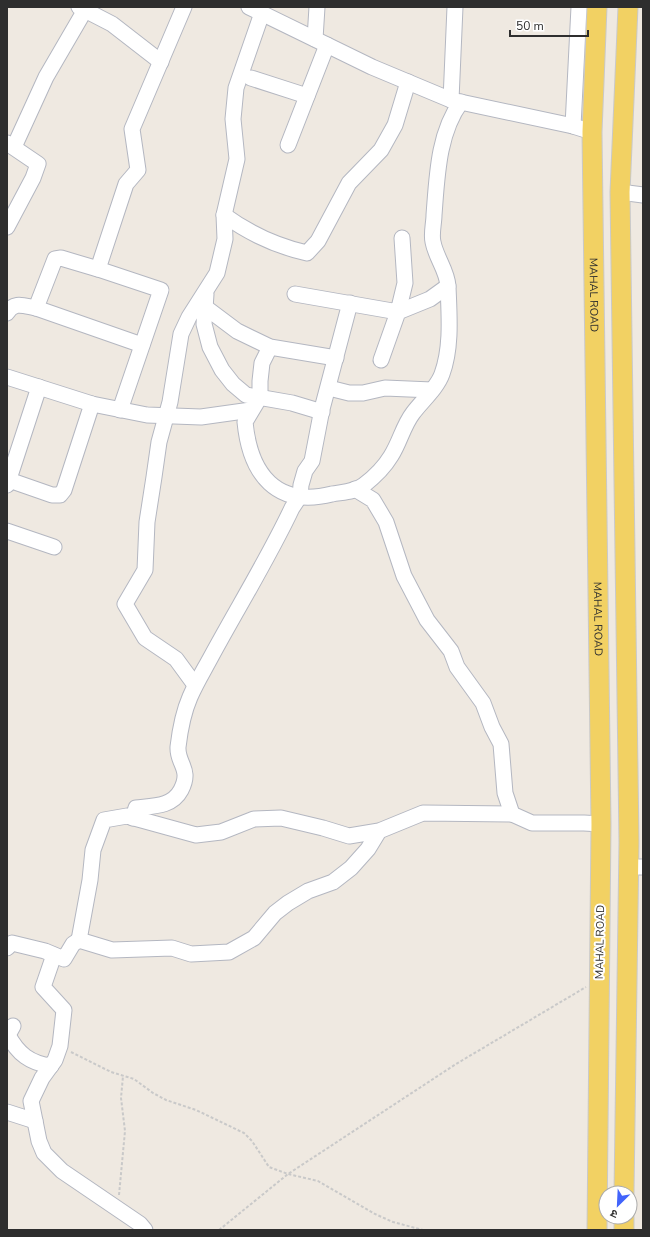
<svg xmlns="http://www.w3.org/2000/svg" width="650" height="1237" font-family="'Nunito Sans','Noto Sans Devanagari',sans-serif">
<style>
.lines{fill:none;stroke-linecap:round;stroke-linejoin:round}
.minor-casing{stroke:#b4b7c1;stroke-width:17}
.major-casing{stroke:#c9c9c9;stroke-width:21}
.path{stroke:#c9c9c9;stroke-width:2;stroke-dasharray:3 2;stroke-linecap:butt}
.minor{stroke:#fff;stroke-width:15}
.major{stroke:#f2d163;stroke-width:19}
.labels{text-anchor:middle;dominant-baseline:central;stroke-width:4;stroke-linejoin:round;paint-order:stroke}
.street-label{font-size:11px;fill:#2e2e2e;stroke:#fff}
</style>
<rect width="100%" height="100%" fill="#efe9e1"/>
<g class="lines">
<defs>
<g id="minor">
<polyline points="79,7 112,24 161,62"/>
<polyline points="249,7 372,67 451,100 573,126 592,132"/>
<polyline points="315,39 317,7"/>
<polyline points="251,78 307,96"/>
<polyline points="451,100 455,7"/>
<polyline points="573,126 579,7"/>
<polyline points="7,143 38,164 33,178 7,227"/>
<polyline points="288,145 327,45"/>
<polyline points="14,147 46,77 85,10"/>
<polyline points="620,192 643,195"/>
<path d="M224,215c26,19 52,31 83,38l11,-12 31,-58 32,-33 14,-25 13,-43"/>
<polyline points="98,269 161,290 120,410"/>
<polyline points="206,294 204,324 210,347 222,370 233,384 246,395 292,403 322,412"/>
<polyline points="295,294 398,312 405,283 402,238"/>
<polyline points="205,307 237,331 270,347 336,358"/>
<polyline points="36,308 142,345"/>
<path d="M7,313c7,-12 17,-7 29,-5l19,-49 6,-1 37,11 28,-85 12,-14 -6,-41 52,-122"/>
<path d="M270,347l-8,16 -2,18v16l-15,25c5,52 31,86 87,72 11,-2 23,-2 32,-9 9,-7 21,-19 27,-29 9,-14 12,-30 22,-43 9,-12 24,-25 29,-39 10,-27 7,-60 6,-88 -1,-16 -12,-28 -15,-44 -2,-8 1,-19 1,-27 3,-38 4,-82 27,-113"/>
<polyline points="381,360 398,312 430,299 448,286"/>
<polyline points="7,377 92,404 147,415 201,417 251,410"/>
<polyline points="329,388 349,393 363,393 385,388 432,390"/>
<polyline points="9,480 52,495 60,495 64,490 92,404"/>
<polyline points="7,485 39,387"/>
<polyline points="355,489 373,500 386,522 404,576 427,620 451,651 457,667 483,703 492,727 501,744 505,793 512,814 532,823 584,823 601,824"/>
<polyline points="7,531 54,547"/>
<polyline points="195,685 176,659 145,638 125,604 145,570 147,522 154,477 159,442 170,402 181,334 189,317 217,273 225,239 224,215 237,159 233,119 236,88 262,13"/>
<path d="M133,818l3,-10c17,-2 36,-1 45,-18 11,-21 -4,-26 -3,-43 2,-17 5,-34 12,-50 6,-14 14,-27 21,-40 27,-50 57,-98 81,-149l8,-12 1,-11 4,-14 7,-10 10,-52 28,-106"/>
<polyline points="379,831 368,849 351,868 333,882 308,891 288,903 275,913 254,938 229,952 191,954 172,948 112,950 79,940 90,880 93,850 104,820 127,816 196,835 221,832 254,819 281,818 323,828 349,836 379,831 423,813 512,814"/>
<polyline points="629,867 643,867"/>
<polyline points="7,948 12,943 45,951 64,959 73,944 79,940"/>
<polyline points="54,955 43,987 64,1010 60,1046 55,1060 42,1078 31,1101 39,1141 44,1153 62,1171 140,1224 145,1230"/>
<path d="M13,1026l-5,9c10,19 22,28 43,31"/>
<polyline points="7,1112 35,1121"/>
</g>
<g id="major">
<path id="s1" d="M597,7l-5,125 9,692 -4,406"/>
<polyline points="624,1193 629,842 620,192 628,7"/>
<polyline points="624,1230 624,1217"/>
</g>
</defs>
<use href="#minor" class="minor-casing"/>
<use href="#major" class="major-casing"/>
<g class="path">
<polyline points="71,1052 111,1072 134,1079 153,1093 166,1100 196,1110 244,1133 252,1141 269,1167 288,1174 318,1181 375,1214 393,1222 423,1230"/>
<polyline points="119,1195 125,1131 121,1098 123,1076"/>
<polyline points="219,1230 288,1174 456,1064 586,987"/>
</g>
<use href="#minor" class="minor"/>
<use href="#major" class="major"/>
</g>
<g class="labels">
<g class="street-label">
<text stroke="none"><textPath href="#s1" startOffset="288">MAHAL ROAD</textPath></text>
<text stroke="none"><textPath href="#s1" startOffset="612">MAHAL ROAD</textPath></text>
<text transform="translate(600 942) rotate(-89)">MAHAL ROAD</text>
</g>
</g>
<rect width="650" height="1237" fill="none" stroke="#2e2e2e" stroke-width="16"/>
<g transform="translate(618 1205) rotate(204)"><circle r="19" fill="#ffffff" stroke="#ababab"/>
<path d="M0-3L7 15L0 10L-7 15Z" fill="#4264fb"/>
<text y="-6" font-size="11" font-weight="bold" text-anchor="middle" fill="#2e2e2e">उ</text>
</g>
<path d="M510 30v6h78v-6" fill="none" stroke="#2e2e2e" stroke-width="2"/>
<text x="516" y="30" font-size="12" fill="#2e2e2e" stroke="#ffffff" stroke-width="3" paint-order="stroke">50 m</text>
</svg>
